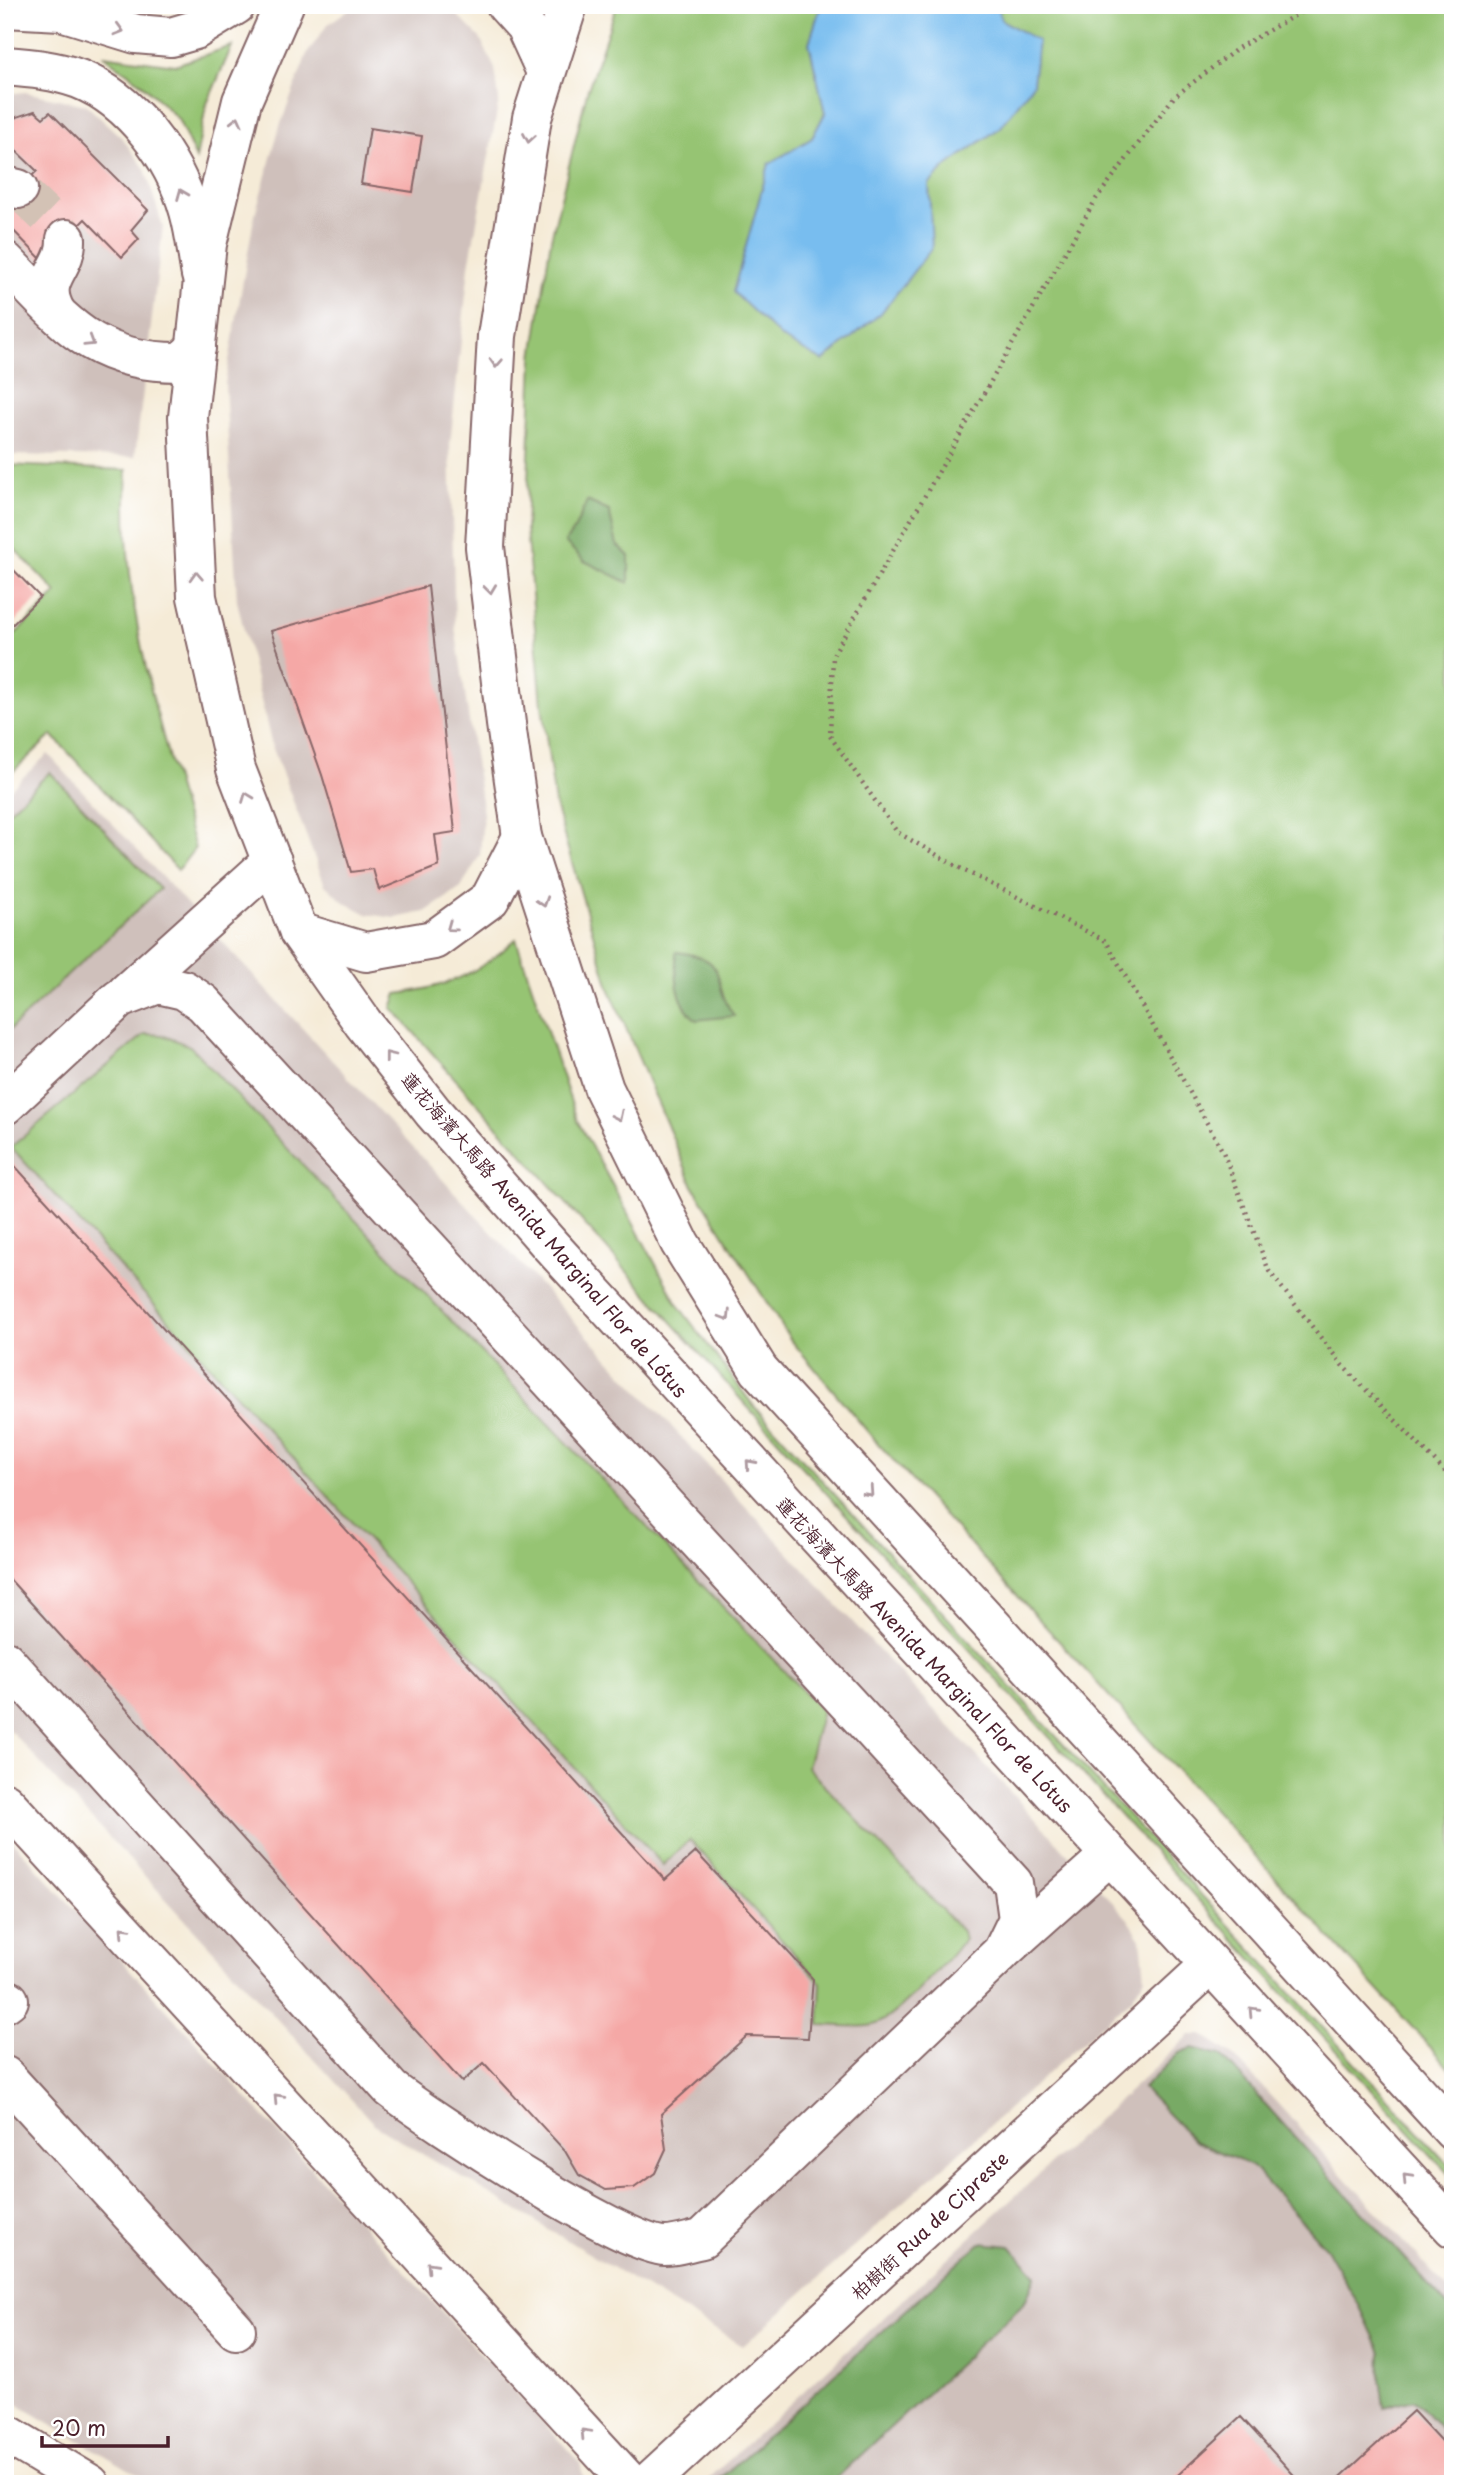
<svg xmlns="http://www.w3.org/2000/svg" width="1458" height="2489" font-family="'Playpen Sans','LXGW WenKai TC',sans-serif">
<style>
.industrial{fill:#cfc0bb}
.green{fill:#96c473;stroke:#70724f;stroke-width:2}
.forest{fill:#78aa65;stroke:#616448;stroke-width:2}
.water{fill:#78bdef;stroke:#616e8d;stroke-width:2}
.building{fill:#f5a8a6}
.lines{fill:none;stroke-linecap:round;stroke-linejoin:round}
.minor-tunnel{stroke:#d3c2b5;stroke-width:38;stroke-dasharray:38 19;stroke-linecap:butt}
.minor-casing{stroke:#866667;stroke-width:42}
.major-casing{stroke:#866667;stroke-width:42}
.path{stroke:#866667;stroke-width:4.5;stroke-dasharray:2 5;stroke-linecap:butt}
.minor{stroke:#fff;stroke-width:38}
.major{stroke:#fff;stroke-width:38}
.oneway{stroke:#ae9aa0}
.labels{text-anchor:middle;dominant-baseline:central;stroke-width:6;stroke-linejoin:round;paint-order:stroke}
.street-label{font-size:19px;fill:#4a1f2b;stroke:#fff}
</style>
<rect width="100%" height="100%" fill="#fff"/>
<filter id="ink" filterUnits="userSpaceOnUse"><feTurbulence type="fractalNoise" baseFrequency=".0143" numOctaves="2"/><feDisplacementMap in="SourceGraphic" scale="14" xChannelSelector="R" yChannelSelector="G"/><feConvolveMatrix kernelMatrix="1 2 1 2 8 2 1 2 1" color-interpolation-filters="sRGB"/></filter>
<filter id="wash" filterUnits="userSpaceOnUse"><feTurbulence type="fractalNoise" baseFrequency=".00686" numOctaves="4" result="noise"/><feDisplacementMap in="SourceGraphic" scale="28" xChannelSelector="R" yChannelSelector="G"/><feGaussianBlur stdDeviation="1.57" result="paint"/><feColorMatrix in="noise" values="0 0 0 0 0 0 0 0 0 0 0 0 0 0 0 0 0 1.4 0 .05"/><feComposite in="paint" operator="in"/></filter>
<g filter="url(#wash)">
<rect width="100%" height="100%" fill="#f5ebd7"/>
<g class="industrial">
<polygon points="355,5 439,5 455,13 480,38 495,69 499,100 469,266 450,445 455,627 483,814 480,855 461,888 425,912 395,918 367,914 344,902 325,885 272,746 237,601 225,384 254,218 279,129 307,54 327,25"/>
<polygon points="25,92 86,105 122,138 145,169 163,227 135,457 5,455 5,94"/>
<polygon points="48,754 1128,1919 1141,1939 1145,1977 1132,1998 743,2346 375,2125 5,1725 5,794"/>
<polygon points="5,1833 580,2463 585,2484 154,2484 5,2397"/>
<polygon points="1190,2035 1203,2035 1232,2054 1453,2295 1453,2484 703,2484"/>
</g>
<g class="green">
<polygon points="617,5 1453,5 1453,2072 873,1438 790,1339 693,1186 609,988 555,805 542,705 526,529 533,357 551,239 587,92"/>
<polygon points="232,46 206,106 196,159 178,119 140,82 103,55 175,65"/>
<path d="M5,465l122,5c-8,130 32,254 68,378l-17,22 -126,-135 -47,44v-135l52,-51 -52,-54z"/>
<polygon points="50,772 160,889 5,1034 5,815"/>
<path d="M516,939l61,181 101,185 75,100 700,765v9l-708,-775 -353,-396 5,-14c51,-7 81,-20 119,-55z"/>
<path d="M145,1034l17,1 28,11 632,665 -15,56 155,164 2,9c-15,18 -70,81 -91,85 -16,4 -37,0 -54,0l2,-42 -131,-143 -27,25 -652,-718z"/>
</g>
<g class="forest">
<polygon points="587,501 609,511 617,545 629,556 629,583 584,561 565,542 575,528"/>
<path d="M676,952c58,7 32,27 58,64l-38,4c-21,-20 -20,-41 -20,-68z"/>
<polygon points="1192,2048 1221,2055 1453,2312 1453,2442 1414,2399 1384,2407 1380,2379 1381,2352 1360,2307 1326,2248 1252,2166 1194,2141 1143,2088 1179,2053"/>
<polygon points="980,2243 1010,2246 1036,2275 1025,2302 830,2484 714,2484"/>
</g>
<polygon class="water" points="821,5 996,5 1002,20 1038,41 1033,84 1001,127 948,165 929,184 932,248 881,313 823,361 782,338 733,292 769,164 812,138 825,113 809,43"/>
<g id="blocks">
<g class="building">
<polygon points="35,111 43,118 50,112 148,210 131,230 139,239 122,257 85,219 43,261 5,222 5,201 37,171 11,146 5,148 5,121"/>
<polygon points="370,128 422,136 413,192 361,184"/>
<polygon points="5,561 40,597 5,632"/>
<polygon points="428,586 455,832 435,835 439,866 379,890 373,869 351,872 322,775 271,631"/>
<polygon points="5,1155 665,1880 696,1852 813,1979 808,2038 747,2036 661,2114 666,2149 655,2173 634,2188 606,2190 579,2175 565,2151 484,2063 462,2082 5,1574"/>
<polygon points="1413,2411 1453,2454 1453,2484 1333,2484"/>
<polygon points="1241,2417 1302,2484 1168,2484"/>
</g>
</g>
</g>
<g filter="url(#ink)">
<use href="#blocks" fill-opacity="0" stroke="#866667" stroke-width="2"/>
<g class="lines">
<polyline class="minor-tunnel" points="18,189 59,228 66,239"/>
<defs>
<g id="minor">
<polyline points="5,8 61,11 136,34 171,37 195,30 236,5"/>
<path d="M5,66c25,2 50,4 74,13 53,21 95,79 110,132 6,21 8,43 12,64"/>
<polyline points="5,186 18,189"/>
<path d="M5,261c59,59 85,102 176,101l15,-14"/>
<path d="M56,312c-19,-34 11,-42 10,-73"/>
<polyline points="126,993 272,861"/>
<path d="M5,1105l114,-106 39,-15 26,6 19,13 810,880 5,36 -16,33 -300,287c-12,2 -25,7 -37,7 -43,-1 -234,-126 -274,-157l-386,-429"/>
<polyline points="5,1802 631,2484"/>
<polyline points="1006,1948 1110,1855"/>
<polyline points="5,2003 9,2000"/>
<polyline points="5,2076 236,2330"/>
<polyline points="5,2433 90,2484"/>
<polyline points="647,2484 1210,1965"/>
</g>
<g id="major">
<polyline points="284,5 242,101 207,244 188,417 197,597 236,769 299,932 363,1023 433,1112 551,1246 1453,2228"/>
<polyline points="506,5 525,26 546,72"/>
<polyline points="568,5 532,118 497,336 485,547 506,724 522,837 604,1089 680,1243 759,1370 1453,2131"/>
<polyline points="299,932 366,952 434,940 490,899 522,837"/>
</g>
</defs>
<use href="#minor" class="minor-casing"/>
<use href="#major" class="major-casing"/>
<polyline class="path" points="1313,5 1238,48 1174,97 1096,199 833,655 830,736 897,832 965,871 1106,941 1223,1152 1269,1271 1342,1365 1453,1480"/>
<use href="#minor" class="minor"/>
<use href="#major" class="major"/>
</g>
<defs><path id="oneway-chevron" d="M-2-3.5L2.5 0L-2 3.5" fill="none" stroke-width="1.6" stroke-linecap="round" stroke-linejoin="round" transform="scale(1.75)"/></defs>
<g class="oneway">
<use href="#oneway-chevron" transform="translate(119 30) rotate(16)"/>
<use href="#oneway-chevron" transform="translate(237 121) rotate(-76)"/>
<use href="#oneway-chevron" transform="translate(529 138) rotate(99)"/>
<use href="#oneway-chevron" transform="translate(182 194) rotate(-112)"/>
<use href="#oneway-chevron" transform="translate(90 342) rotate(32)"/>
<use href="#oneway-chevron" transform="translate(496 363) rotate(93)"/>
<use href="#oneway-chevron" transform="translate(196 576) rotate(-93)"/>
<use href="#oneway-chevron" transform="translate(490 589) rotate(83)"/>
<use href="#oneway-chevron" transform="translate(247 797) rotate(-111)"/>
<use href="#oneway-chevron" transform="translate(543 902) rotate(72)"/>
<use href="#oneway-chevron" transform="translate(451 927) rotate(144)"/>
<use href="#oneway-chevron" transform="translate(389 1056) rotate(-128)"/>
<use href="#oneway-chevron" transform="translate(618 1116) rotate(64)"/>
<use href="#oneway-chevron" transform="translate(726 1316) rotate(58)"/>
<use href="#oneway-chevron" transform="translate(750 1464) rotate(-132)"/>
<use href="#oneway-chevron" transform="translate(869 1492) rotate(48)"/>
<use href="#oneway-chevron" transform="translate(124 1931) rotate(-133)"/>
<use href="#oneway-chevron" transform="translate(1253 2011) rotate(-133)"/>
<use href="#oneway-chevron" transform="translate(278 2098) rotate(-133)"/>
<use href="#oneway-chevron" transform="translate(1407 2178) rotate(-133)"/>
<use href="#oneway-chevron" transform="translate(431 2266) rotate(-133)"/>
<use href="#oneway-chevron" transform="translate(585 2433) rotate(-133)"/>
</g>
</g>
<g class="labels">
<g class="street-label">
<text transform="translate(545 1234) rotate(49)">蓮花海濱大馬路 Avenida Marginal Flor de Lótus</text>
<text transform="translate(925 1654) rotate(47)">蓮花海濱大馬路 Avenida Marginal Flor de Lótus</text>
<text transform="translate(929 2225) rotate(-43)">柏樹街 Rua de Cipreste</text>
</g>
</g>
<rect width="1458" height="2489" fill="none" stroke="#fff" stroke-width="28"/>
<path d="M42 2436v10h126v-10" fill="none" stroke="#4a1f2b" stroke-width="3.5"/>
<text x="52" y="2436" font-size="21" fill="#4a1f2b" stroke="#ffffff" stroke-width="5" paint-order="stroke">20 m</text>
</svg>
